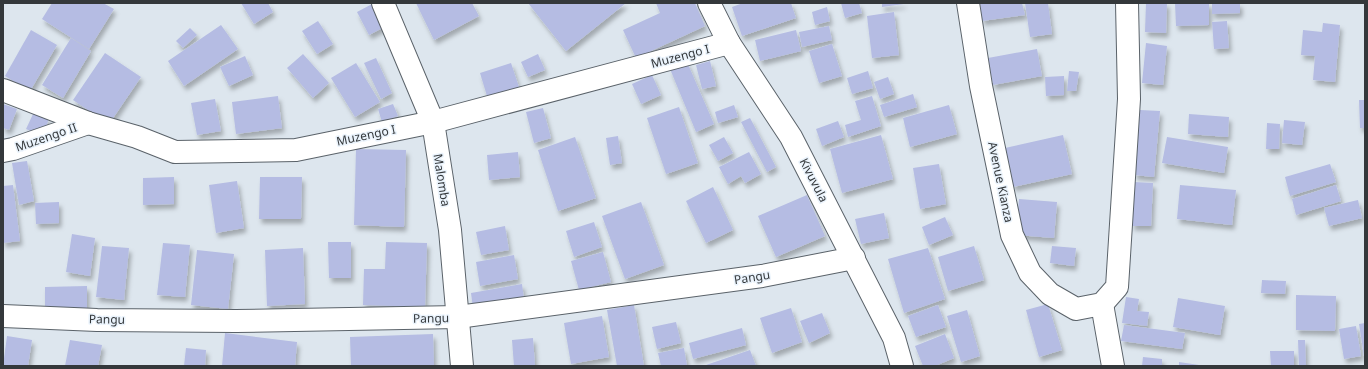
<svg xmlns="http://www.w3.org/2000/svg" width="1368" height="369" font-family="'Noto Sans',sans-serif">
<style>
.building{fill:#b5bce3;filter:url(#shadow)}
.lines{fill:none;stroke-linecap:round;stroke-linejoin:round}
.minor-casing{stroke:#5a6269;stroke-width:24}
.minor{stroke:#fff;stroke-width:22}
.labels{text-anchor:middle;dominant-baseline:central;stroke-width:3;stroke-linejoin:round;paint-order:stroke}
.street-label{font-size:12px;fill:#34383b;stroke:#eaf3fc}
</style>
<defs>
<filter id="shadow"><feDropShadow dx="2.5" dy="4.5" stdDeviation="2" flood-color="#0004"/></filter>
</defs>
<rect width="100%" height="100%" fill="#dde6ee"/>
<g class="building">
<polygon points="52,3 103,3 114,9 89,49 42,19"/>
<polygon points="241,3 268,3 273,12 254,24"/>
<polygon points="374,3 386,26 369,35 357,12"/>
<polygon points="416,3 472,3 479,16 434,40"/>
<polygon points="528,3 626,3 566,51"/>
<polygon points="656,3 695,3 705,26 636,58 623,30 660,13"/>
<polygon points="743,3 791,3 796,18 742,36 732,7"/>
<polygon points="841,3 859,3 862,13 845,18"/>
<polygon points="882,3 904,3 904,4 882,7"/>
<polygon points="980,3 1022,3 1025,15 982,21"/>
<polygon points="1025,3 1048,3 1052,34 1030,37"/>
<polygon points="1146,3 1167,3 1166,33 1145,32"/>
<polygon points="1175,3 1209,3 1209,25 1176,26"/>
<polygon points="1212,3 1240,3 1240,13 1212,14"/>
<polygon points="827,7 830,21 815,25 812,12"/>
<polygon points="894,12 899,55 872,58 867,16"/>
<polygon points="318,21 333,44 317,54 302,31"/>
<polygon points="1227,21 1229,48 1214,49 1212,22"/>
<polygon points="1323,23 1340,25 1335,82 1313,80 1315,56 1301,55 1303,30 1322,32"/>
<polygon points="221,25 238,49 184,86 168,61"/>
<polygon points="829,26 832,40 802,47 799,32"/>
<polygon points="190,28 197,35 183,48 176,41"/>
<polygon points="31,30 57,45 30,91 5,76"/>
<polygon points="796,30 801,51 760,61 755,40"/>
<polygon points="71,38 91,51 63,98 42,85"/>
<polygon points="1146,43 1167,46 1163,85 1142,83"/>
<polygon points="832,44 842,76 819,83 809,51"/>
<polygon points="1037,49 1042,76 993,85 988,58"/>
<polygon points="105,53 141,77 109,124 73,100"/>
<polygon points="303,54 329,83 313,98 287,68"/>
<polygon points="538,54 545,70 528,77 521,62"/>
<polygon points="245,56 253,75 229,86 220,67"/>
<polygon points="376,58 392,93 381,99 364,63"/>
<polygon points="710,61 716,86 702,89 696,65"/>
<polygon points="687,62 714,124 696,132 670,69"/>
<polygon points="356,63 380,102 355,117 331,78"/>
<polygon points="511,63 519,87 487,96 480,73"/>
<polygon points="868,71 873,88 852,94 847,78"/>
<polygon points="1069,71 1079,72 1076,91 1067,91"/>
<polygon points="652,75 661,95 641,104 632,84"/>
<polygon points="1064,76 1064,95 1046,96 1045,77"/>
<polygon points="888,77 894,94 880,99 874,82"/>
<polygon points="913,94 917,107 884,117 880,105"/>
<polygon points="278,96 282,128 236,134 232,102"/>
<polygon points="872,96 881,126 848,137 845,125 861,120 855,101"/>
<polygon points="215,99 221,131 197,135 191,103"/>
<polygon points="1359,100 1365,100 1365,128 1360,128"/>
<polygon points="3,104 17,109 9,130 3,128"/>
<polygon points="393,104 398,116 382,122 378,109"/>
<polygon points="734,105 738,117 718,123 715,112"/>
<polygon points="949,105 957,134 910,147 903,118"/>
<polygon points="679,107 698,163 666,174 647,118"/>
<polygon points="543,108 551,138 534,143 526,112"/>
<polygon points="1140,110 1160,111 1154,177 1134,175"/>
<polygon points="34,112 49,119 42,136 26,129"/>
<polygon points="1189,114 1229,117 1228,137 1188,134"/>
<polygon points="750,118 776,167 767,172 741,122"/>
<polygon points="1284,120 1305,122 1302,145 1282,143"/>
<polygon points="838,121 844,137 822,146 816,129"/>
<polygon points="1267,123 1280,124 1279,149 1266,149"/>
<polygon points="881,135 893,179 842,193 830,149"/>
<polygon points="1063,135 1072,174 1013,187 1005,148"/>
<polygon points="618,136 622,163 610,165 606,138"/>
<polygon points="575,137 596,198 558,211 538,150"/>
<polygon points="724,137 733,153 718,161 709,145"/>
<polygon points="1167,137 1228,147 1224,173 1162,163"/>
<polygon points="356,149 406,150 404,227 354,225"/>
<polygon points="518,152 520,177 489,180 487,155"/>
<polygon points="749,152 761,174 745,183 741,176 728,184 719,167"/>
<polygon points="27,161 34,201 19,205 12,163"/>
<polygon points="939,164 946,204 920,209 913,168"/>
<polygon points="1330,164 1336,182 1290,196 1285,177"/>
<polygon points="174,177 174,204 143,205 143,178"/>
<polygon points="260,177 302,177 301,219 259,219"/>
<polygon points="237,181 244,228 216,233 209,185"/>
<polygon points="1134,182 1153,183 1151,226 1132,226"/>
<polygon points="13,185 20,241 3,243 3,186"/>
<polygon points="1180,185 1236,190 1232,225 1177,219"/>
<polygon points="1336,185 1341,201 1296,215 1292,199"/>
<polygon points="713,187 733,230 706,243 686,201"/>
<polygon points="807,195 825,236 776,257 758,216"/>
<polygon points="1019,199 1057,202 1054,238 1016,235"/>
<polygon points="1358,200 1362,218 1329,226 1324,208"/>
<polygon points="59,202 59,223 36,224 35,203"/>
<polygon points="641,202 664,265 625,279 602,216"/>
<polygon points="884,213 889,238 861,244 855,219"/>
<polygon points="945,217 953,235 929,245 922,227"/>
<polygon points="594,222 602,247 574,257 566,231"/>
<polygon points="505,226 509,250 481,255 476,232"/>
<polygon points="72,234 95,238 90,276 66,272"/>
<polygon points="328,242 351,242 351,278 329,278"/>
<polygon points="386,242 427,243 425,307 363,305 364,269 385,269"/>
<polygon points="163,243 190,245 185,297 157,295"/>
<polygon points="102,246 129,248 124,300 96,297"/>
<polygon points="974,246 984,280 948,291 938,257"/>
<polygon points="1052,246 1076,248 1074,266 1050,263"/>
<polygon points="303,248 305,304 267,306 265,250"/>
<polygon points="928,248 945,299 904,313 888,259"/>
<polygon points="197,250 234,254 228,309 191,305"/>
<polygon points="603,252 611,282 579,290 571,261"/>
<polygon points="514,255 518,279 480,286 476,262"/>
<polygon points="1262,280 1286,281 1285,294 1261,293"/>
<polygon points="522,284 524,299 473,308 471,293"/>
<polygon points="87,286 87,312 45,311 45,287"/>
<polygon points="1296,295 1336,296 1335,331 1296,330"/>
<polygon points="1126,297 1139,299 1137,311 1149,312 1147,326 1122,323"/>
<polygon points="1178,298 1225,306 1220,335 1173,327"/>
<polygon points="1048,304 1062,350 1039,357 1026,310"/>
<polygon points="634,305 644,366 617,366 607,310"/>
<polygon points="938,305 946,327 916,337 908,316"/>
<polygon points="791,308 802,342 772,353 760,318"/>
<polygon points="967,310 980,356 961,362 947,316"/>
<polygon points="822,313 830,333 809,343 800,321"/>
<polygon points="602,316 609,357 571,364 564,323"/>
<polygon points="676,322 681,343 657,349 652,327"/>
<polygon points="1365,323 1365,356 1364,356 1359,324"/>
<polygon points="1124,325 1185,333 1182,349 1121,341"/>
<polygon points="1356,326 1361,356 1344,359 1339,329"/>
<polygon points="742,328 746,345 693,359 689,343"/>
<polygon points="225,333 297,342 295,366 222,366"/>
<polygon points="433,334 434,366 351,366 350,337"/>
<polygon points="945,334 954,358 935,366 923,366 915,346"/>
<polygon points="7,336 32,340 28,366 3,366"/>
<polygon points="533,338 535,366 514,366 512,340"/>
<polygon points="70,340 102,345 98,366 65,366"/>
<polygon points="1298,340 1305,340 1306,366 1299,366"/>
<polygon points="186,348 206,350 205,366 184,366"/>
<polygon points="684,348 687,366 661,366 658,353"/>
<polygon points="750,350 756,366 703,366"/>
<polygon points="1270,351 1294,351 1294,366 1271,366"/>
<polygon points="1143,357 1162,359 1162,366 1142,366"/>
<polygon points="1179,362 1199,365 1198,366 1179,366"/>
</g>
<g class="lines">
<defs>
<g id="minor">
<polyline points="383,3 433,122 450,230 462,366"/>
<polyline points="709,3 729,43 791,137 894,338 902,366"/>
<polyline points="968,3 981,86 1012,235 1030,273 1050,294 1076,309 1102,304 1117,287 1129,99 1127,3"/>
<polyline points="3,90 88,123 137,137 175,152 296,150 433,122 729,43"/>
<polyline points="3,151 13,149 88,123"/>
<polyline points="1102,304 1113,366"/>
<polyline points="3,316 97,320 236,321 458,317 762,276 854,258"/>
</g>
</defs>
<use href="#minor" class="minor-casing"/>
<use href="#minor" class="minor"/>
</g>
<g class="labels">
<g class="street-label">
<text transform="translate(680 56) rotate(-15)">Muzengo I</text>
<text transform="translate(366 135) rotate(-12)">Muzengo I</text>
<text transform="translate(46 137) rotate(-19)">Muzengo II</text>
<text transform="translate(442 180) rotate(81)">Malomba</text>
<text transform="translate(814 180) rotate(63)">Kivuvula</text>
<text transform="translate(1001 182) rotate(78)">Avenue Kianza</text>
<text transform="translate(752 277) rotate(-9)">Pangu</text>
<text transform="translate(431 318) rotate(-1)">Pangu</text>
<text transform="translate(107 319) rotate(1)">Pangu</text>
</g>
</g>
<rect width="1368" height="369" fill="none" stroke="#34383b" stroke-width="8"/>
</svg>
